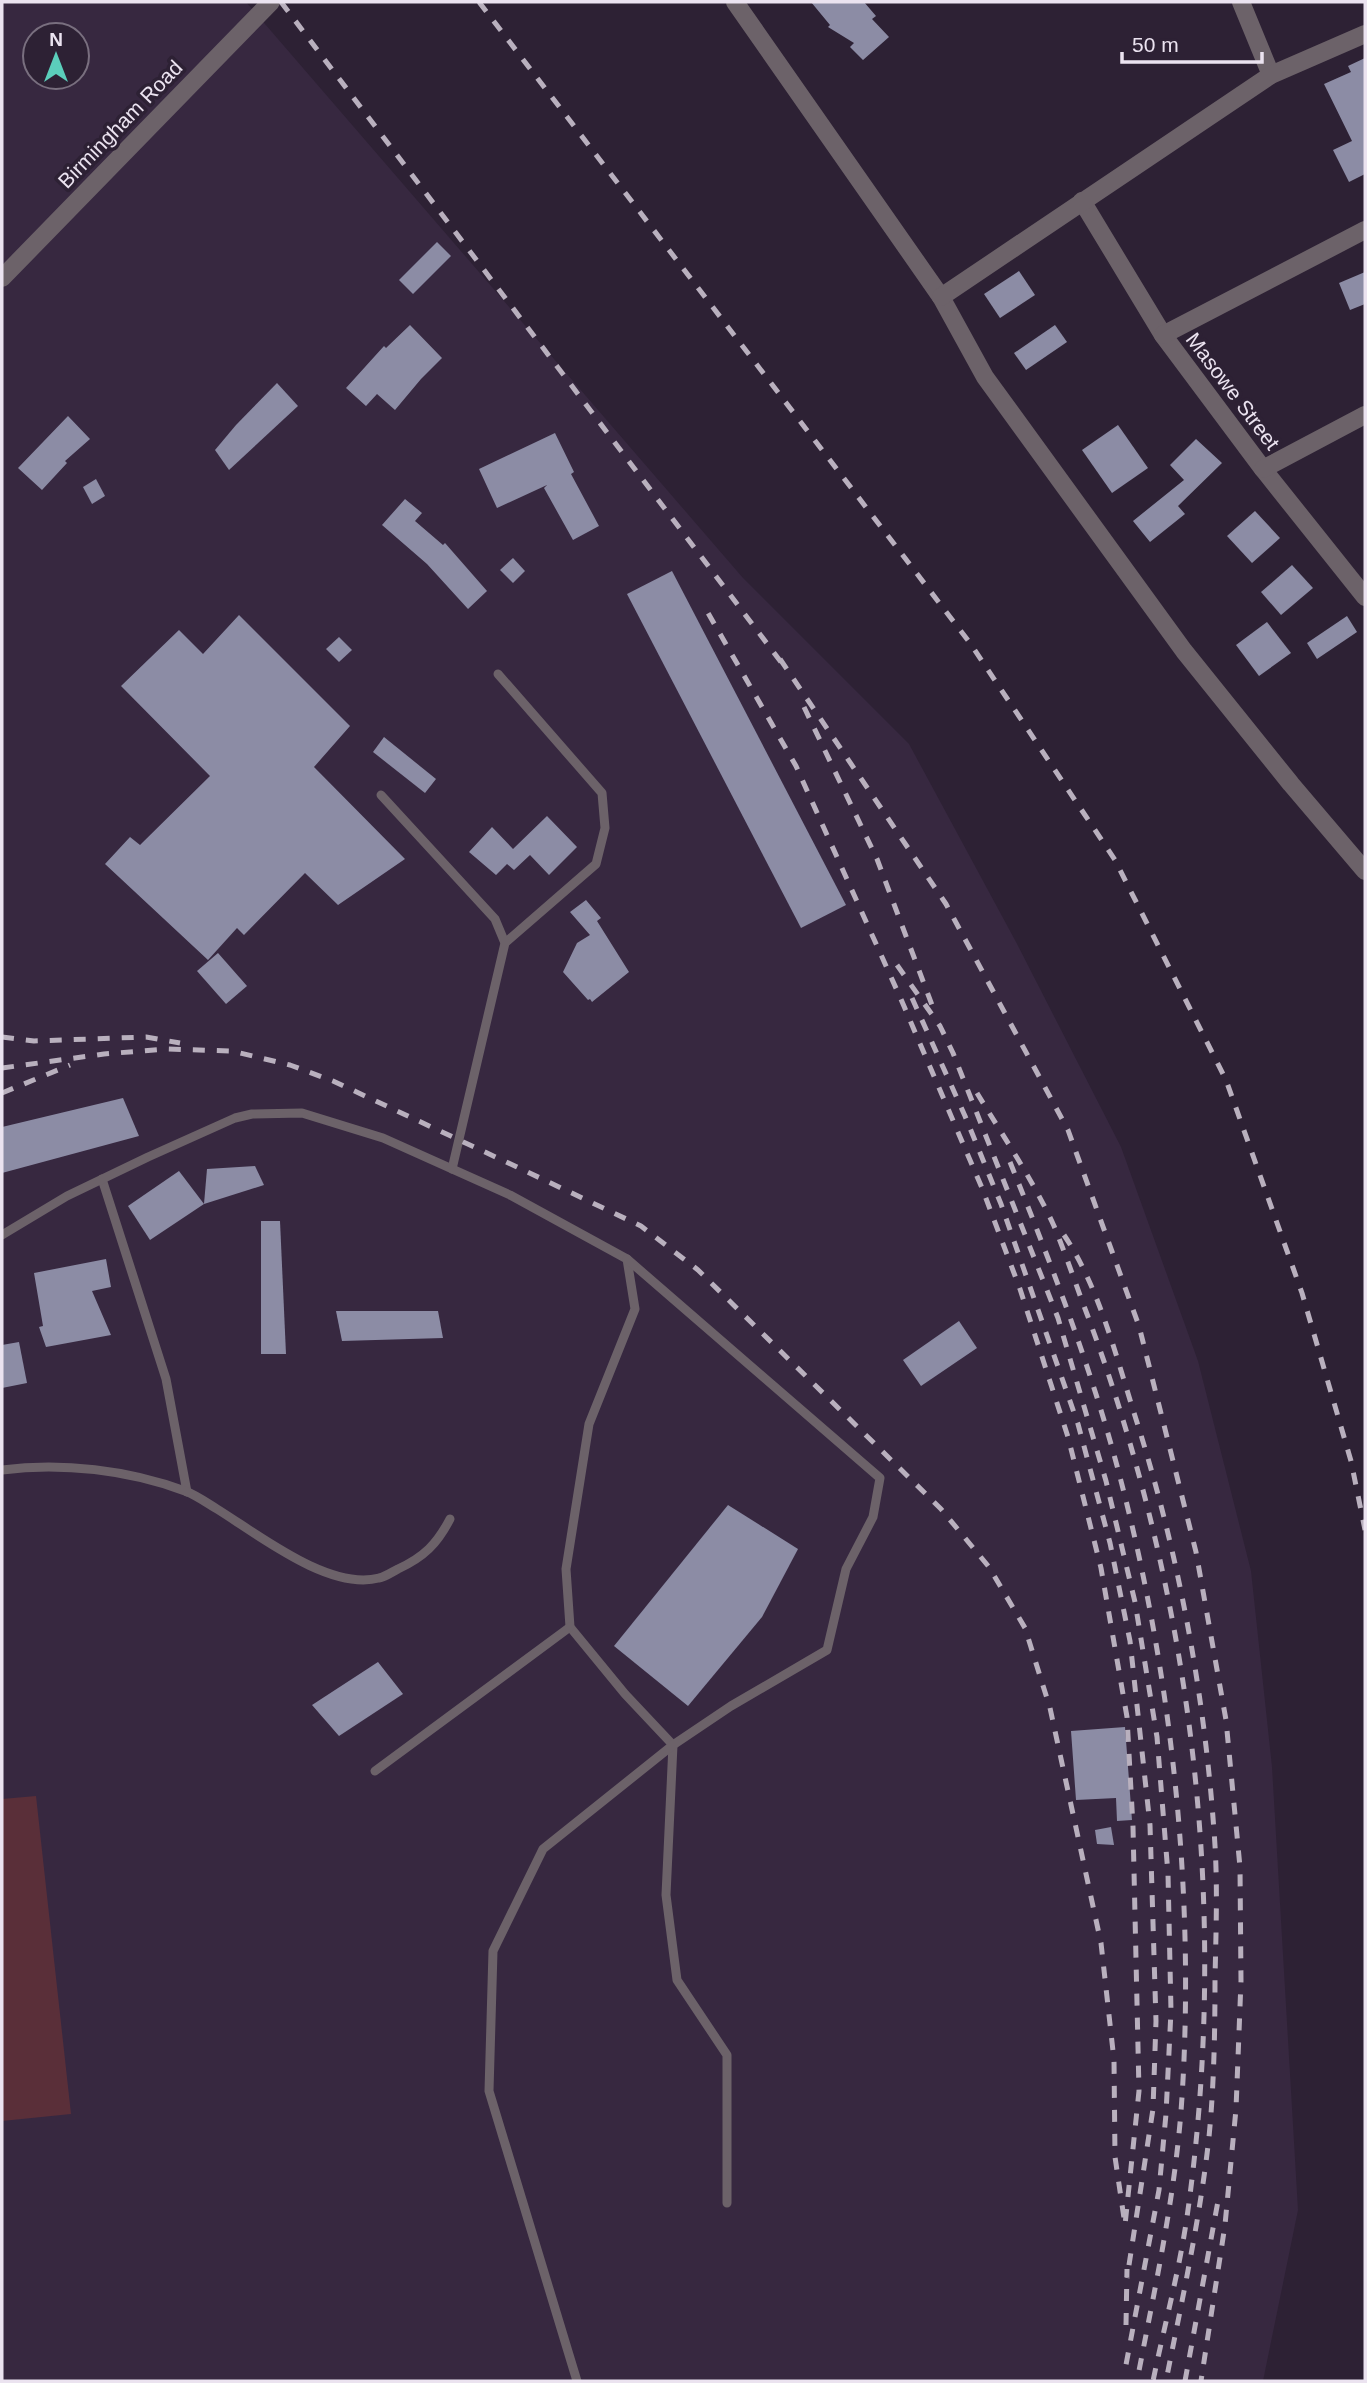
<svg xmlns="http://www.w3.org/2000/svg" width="1367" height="2383" font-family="Helvetica,sans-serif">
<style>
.built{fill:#372840;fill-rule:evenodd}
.green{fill:#5a2f39}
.building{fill:#8c8ca5}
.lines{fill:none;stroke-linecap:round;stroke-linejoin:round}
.service{stroke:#6c6269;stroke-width:9}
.minor{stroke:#6c6269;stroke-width:18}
.tertiary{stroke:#6c6269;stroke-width:18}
.rail{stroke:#b9b0be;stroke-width:5;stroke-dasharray:12 12;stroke-linecap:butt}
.labels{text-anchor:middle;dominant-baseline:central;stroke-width:7;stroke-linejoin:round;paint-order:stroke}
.street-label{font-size:21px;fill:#ebe3f0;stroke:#2d2134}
</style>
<rect width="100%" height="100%" fill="#2d2134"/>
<path class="built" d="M2,2h244l497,576 166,166 107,198 105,205 77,214 53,210 21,196 26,443 -35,171h-1261zM35,35h42v42h-42z"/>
<polygon class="green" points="36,1796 71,2114 2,2121 2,1799"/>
<g class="building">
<polygon points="811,2 864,2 876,16 872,19 889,37 863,60 850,47 854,43 828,27 830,25"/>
<polygon points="1365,58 1365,174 1349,182 1333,150 1352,141 1324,84 1351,72 1348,66"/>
<polygon points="437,242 451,256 413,294 399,280"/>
<polygon points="1019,271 1035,295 1000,318 984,294"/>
<polygon points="1365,272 1365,304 1350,310 1339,283"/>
<polygon points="410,325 442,358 421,379 395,410 377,394 366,406 346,388 384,346 386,348"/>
<polygon points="1055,325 1067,342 1026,370 1014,353"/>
<polygon points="277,383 298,406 229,470 215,450 236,425"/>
<polygon points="68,416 90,439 65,461 67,463 42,490 18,468"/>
<polygon points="1118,425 1148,468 1112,493 1082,450"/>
<polygon points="555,433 574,472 571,474 599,526 573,540 544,488 547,485 497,508 479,469"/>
<polygon points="1196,439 1222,463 1178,506 1185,514 1150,542 1133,521 1184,480 1170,465"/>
<polygon points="96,479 105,496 92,504 83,487"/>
<polygon points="405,499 422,513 415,521 443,545 445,543 487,591 468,609 427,564 382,525"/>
<polygon points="1255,511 1280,538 1252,563 1227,536"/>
<polygon points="513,558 525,571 513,583 500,570"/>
<polygon points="1292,565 1313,588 1281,615 1261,592"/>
<polygon points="672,571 846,905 801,928 627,594"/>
<polygon points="239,615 350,726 314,767 405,859 338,905 305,873 244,935 237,928 208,960 105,864 130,837 140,845 210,776 121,686 179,630 203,654"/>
<polygon points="1347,616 1357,632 1317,659 1307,643"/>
<polygon points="1267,622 1291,653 1259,676 1236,645"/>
<polygon points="339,637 352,650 339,662 326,649"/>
<polygon points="384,737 436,779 425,793 373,752"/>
<polygon points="547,816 577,847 549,875 530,855 514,870 507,864 496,875 469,852 492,827 513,849"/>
<polygon points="586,900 601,918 597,921 629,972 592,1002 590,999 588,1000 563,972 577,943 590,935 570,912"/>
<polygon points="218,953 247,986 226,1004 197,971"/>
<polygon points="123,1098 139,1136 2,1173 2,1127"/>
<polygon points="255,1166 264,1185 204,1204 207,1169"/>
<polygon points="179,1171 204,1204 150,1240 128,1206"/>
<polygon points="261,1221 280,1221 286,1354 261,1354"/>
<polygon points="106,1259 111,1287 92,1291 111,1335 46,1347 39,1327 43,1326 34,1273"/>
<polygon points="336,1311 438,1311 443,1338 342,1341"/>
<polygon points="959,1321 977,1348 921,1386 903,1360"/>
<polygon points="19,1342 27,1383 2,1388 2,1345"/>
<polygon points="728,1505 798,1549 762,1617 688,1706 614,1646"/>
<polygon points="378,1662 403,1694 339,1736 312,1705"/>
<polygon points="1125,1727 1132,1820 1117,1821 1116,1798 1076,1800 1071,1731"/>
<polygon points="1111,1827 1114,1845 1097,1844 1095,1830"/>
</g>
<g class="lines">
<g class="service">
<polyline points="498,674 602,793 605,828 596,864 505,943"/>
<polyline points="381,795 495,919 505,943 452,1169"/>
<polyline points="102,1179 166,1379 187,1492"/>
<polyline points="2,1235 67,1196 148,1157 235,1118 252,1114 302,1113 383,1138 510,1195 627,1259 635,1309 589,1424 566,1569 570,1627 625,1694 673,1745 666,1895 677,1980 727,2055 727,2203"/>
<path d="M2,1470c59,-8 127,0 183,21 11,4 22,12 32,18 42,26 112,82 162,69 6,-1 13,-6 19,-9 26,-12 39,-25 52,-50"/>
<polyline points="375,1771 570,1627"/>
<polyline points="577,2381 489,2091 493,1951 543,1849 673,1745 731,1706 827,1650 846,1569 873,1517 880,1478 627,1259"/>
</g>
<g class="minor">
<polyline points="735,2 941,297 985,377 1184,651 1291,784 1365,871"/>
<polyline points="1241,2 1271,75"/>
<polyline points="1082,201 1163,335 1263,469 1365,597"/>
<polyline points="941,297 1271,75 1365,34"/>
<polyline points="1163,335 1365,230"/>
<polyline points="1263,469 1365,415"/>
</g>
<polyline class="tertiary" points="2,278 271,2"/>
<g class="rail">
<polyline points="281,2 784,666"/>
<polyline points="479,2 970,643 1115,860 1226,1080 1302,1293 1351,1461 1365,1530"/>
<polyline points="780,659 946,904 1068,1130 1139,1326 1196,1552 1226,1720 1240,1867 1241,1981 1236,2109 1225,2225 1201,2381"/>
<polyline points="804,707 877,859 932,1005"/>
<polyline points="897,965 940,1026 953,1053 1058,1318 1106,1481 1135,1602 1157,1737 1168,1874 1171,2011 1166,2114 1159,2190 1125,2370"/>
<polyline points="912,998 965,1116 1001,1204 1078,1424 1110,1543 1130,1641 1150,1825 1156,2021 1153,2109 1127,2278"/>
<polyline points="2,1037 34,1041 146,1037 180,1043"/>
<polyline points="2,1068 104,1054 166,1049 232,1051 290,1065 333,1081 517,1167 641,1226 698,1270 941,1509 989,1567 1025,1628 1050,1708 1101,1943 1114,2060 1115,2157 1125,2225 1139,2091 1133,1827 1127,1717 1101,1568 1068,1437 1020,1289 982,1188 900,997 796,766 704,606"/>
<polyline points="2,1093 70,1065"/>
<path d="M977,1093c26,43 56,87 77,133 12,29 22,59 33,88 107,286 143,600 100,903 -8,55 -23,110 -34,164"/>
<path d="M1010,1162c42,104 83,210 111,319 51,196 74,414 61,616 -6,96 -27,190 -45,284"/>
<path d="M1064,1235c35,52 52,121 71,181 43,134 69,275 79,415 4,49 2,99 1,148 0,53 -1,106 -6,158 -9,82 -27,163 -43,244"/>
<polyline points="1126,2325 1127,2269"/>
<polyline points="1185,2381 1218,2201"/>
</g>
</g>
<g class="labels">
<g class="street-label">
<text transform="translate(120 124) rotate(-46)">Birmingham Road</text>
<text transform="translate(1233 391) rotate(53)">Masowe Street</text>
</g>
</g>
<rect width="1367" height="2383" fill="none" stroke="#ebe3f0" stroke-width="7"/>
<g transform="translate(56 56)"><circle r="33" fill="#2d2134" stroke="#796f7f" stroke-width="2"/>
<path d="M0-5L12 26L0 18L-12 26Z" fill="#5bcebb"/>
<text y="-10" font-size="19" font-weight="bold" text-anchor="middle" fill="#ebe3f0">N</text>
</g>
<path d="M1122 52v10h140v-10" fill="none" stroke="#ebe3f0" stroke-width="3.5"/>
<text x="1132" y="52" font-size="21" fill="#ebe3f0" stroke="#2d2134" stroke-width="5" paint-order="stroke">50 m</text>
</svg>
